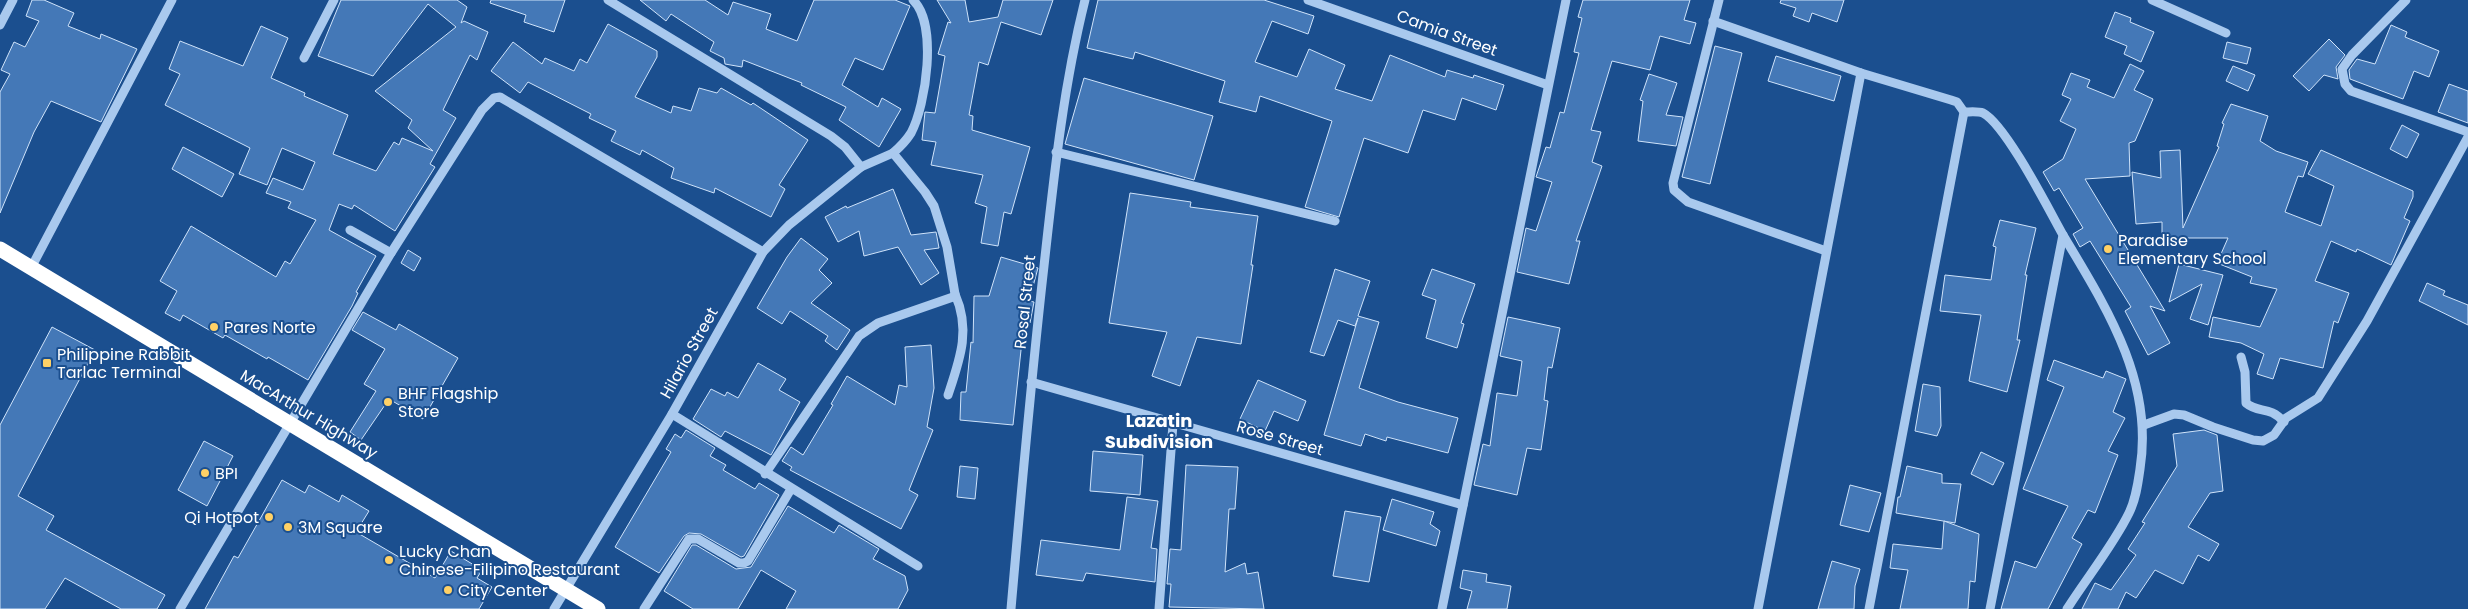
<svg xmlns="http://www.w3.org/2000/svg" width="2468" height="609" font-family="Poppins,sans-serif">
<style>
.building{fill:#4478b7;stroke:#cfe3fa}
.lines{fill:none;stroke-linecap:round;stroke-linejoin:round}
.minor{stroke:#a9c9ee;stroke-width:9}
.highway{stroke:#fff;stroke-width:15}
.poi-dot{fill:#ffd166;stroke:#1b4f8f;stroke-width:2}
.labels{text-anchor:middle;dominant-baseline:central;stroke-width:4;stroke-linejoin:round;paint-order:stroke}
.street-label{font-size:16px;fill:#fff;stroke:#1b4f8f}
.poi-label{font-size:16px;fill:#fff;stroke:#1b4f8f;text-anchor:start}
.neighbourhood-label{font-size:18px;font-weight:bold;fill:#fff;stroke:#1b4f8f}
</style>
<rect width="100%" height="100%" fill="#1b4f8f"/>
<g class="building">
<polygon points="32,0 44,0 74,13 68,26 100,39 101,34 137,49 101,122 51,101 34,132 0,213 0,92 10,74 1,70 14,42 25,47 39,21 26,16"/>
<polygon points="341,0 457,0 467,7 461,23 464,21 488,32 477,60 470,55 443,110 456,118 430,164 435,167 395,231 354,205 352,209 339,204 329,230 376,256 356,292 358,293 352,306 308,380 268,357 267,359 225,335 223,338 183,315 180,321 165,313 177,291 160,281 191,226 276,277 285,261 290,264 316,220 288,208 291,202 266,193 273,178 303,190 315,162 282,148 267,185 239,174 250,148 165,105 180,74 169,69 180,41 243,66 261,26 288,38 271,78 305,93 304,96 348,115 333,154 376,171 394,142 399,145 402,138 433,151 408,128 412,120 375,91 456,27 428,4 373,76 318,56"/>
<polygon points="491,0 565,0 554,32 524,22 526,15 490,3"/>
<polygon points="640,0 705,0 728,15 733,2 771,14 766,29 797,41 814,0 895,0 910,6 883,70 855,58 842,85 878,107 882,98 901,109 879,147 839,120 846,107 801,85 802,83 743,60 742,67 725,64 724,58 710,51 714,42 671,14 666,21"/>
<polygon points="937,0 965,0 969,22 998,17 1003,0 1053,0 1041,35 1001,22 988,65 979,62 969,115 973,116 972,130 1030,147 1011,214 1004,212 998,246 981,243 987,207 975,203 983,175 931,165 936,142 922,140 925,112 935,113 945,56 938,54 948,22 951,23"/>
<polygon points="1098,0 1264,0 1314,16 1308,34 1272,21 1255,62 1297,77 1309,49 1345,65 1335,89 1372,101 1390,55 1445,77 1447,70 1473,78 1474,75 1504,85 1496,110 1462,98 1455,120 1423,110 1408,153 1364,138 1339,217 1305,207 1332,121 1260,96 1256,112 1219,102 1225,81 1135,52 1133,59 1087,48"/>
<polygon points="1583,0 1690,0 1684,20 1696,23 1690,44 1660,36 1650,70 1612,61 1591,130 1601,132 1592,162 1602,166 1576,241 1580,241 1569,284 1517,272 1526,228 1536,231 1552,182 1536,177 1546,147 1550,148 1560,112 1564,113 1579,53 1574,52 1582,18 1578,17"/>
<polygon points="1781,0 1844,0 1837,22 1812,13 1809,22 1793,16 1796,8 1780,3"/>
<polygon points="2115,12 2131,18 2130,22 2154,32 2141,62 2124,54 2127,46 2105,37"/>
<polygon points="608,24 657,51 657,57 635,97 671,113 673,106 691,111 699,88 717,93 721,88 751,105 753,103 808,140 779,185 785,189 771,217 715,188 714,193 671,178 674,168 642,150 640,155 611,141 616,131 589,118 591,114 528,82 520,93 491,71 513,42 542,64 545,58 574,71 580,59 587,63"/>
<polygon points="2391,25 2407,32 2405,37 2439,51 2429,77 2414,71 2403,99 2350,79 2349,70 2357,59 2375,64"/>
<polygon points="2329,39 2345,55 2336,67 2338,79 2324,75 2309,91 2293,76"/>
<polygon points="2227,42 2251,48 2247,64 2223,58"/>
<polygon points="1715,46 1742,53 1710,184 1682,177"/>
<polygon points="1776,56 1841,76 1834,101 1768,81"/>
<polygon points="2130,64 2144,71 2134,90 2153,99 2135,141 2129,143 2130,176 2085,179 2165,311 2150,306 2170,343 2148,355 2125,311 2131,307 2090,241 2080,247 2073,234 2083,228 2059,188 2054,191 2043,172 2063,159 2076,129 2060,121 2071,99 2062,95 2071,73 2090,80 2087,87 2114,98"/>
<polygon points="2233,66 2255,75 2248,91 2226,81"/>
<polygon points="1649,74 1677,83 1666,115 1683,117 1676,146 1638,141 1643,101 1640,100"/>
<polygon points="1084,78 1213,116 1194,180 1065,144"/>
<polygon points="2449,84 2468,91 2468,123 2438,112"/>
<polygon points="2231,104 2268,116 2260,141 2276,151 2308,162 2303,177 2298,176 2285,212 2321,226 2334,186 2308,174 2321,150 2413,191 2413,197 2404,218 2410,221 2391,265 2357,249 2356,252 2331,241 2315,281 2349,293 2338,323 2334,321 2323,368 2280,358 2273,379 2257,374 2264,354 2241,343 2209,337 2213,317 2260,327 2277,289 2250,283 2252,277 2217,263 2228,238 2181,238 2181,244 2162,245 2162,222 2136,224 2132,172 2161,178 2160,151 2180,150 2183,228 2219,147 2217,146 2224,124 2222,123"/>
<polygon points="2402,125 2419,134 2407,158 2390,149"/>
<polygon points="183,147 234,174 222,197 172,169"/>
<polygon points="893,189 911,235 936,232 937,237 939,248 924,250 939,273 921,285 898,247 864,256 859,231 838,242 825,217 846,206 847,208"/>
<polygon points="1130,193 1191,202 1190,207 1258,216 1251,265 1253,265 1241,344 1197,337 1180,386 1152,376 1167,332 1109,323"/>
<polygon points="2000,220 2036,228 2025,275 2027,275 2017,340 2020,340 2007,392 1969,381 1981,315 1940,311 1945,275 1991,280 1996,247 1993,246"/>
<polygon points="801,238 828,259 819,270 832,283 811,303 850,330 837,350 825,341 828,336 790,311 782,324 757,308 787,257"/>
<polygon points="408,250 421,258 414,271 401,263"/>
<polygon points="1001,257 1038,268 1029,301 1034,302 1030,323 1024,322 1013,425 960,420 961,392 966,392 971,342 973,343 974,296 989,296"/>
<polygon points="2179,264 2223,275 2208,325 2190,319 2202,284 2169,302"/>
<polygon points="1335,269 1370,281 1358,316 1379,322 1359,388 1398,402 1458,418 1448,453 1387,437 1386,441 1365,434 1361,446 1324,435 1358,318 1355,326 1338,320 1324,356 1310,352"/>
<polygon points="1432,269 1475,284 1461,323 1464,324 1457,348 1426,338 1436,300 1422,295"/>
<polygon points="2427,283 2445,291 2443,295 2468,305 2468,325 2419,301"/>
<polygon points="363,312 396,330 399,324 458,358 423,419 389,399 361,440 350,432 376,391 364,384 385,349 352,330"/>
<polygon points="1508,317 1560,328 1552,368 1548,367 1544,400 1548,401 1541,450 1527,448 1517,495 1474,485 1483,444 1490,446 1497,393 1517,396 1522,361 1500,356"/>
<polygon points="52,327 95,350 18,496 54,516 46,530 165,595 157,609 121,609 65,578 45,609 0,609 0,425"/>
<polygon points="931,345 934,388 927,427 933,430 909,490 918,495 901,529 790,470 792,467 782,461 791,447 803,455 833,405 831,404 847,376 895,405 899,385 907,387 905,347"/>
<polygon points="2054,360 2103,378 2106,371 2126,379 2113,412 2125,418 2108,451 2118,455 2095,513 2088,510 2072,538 2082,544 2048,609 2001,609 2015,561 2036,568 2068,506 2023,489 2064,387 2047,380"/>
<polygon points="758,363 786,379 779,390 800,402 771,455 725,431 721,437 693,419 711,389 725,396 727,392 738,398"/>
<polygon points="1258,380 1306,401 1298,421 1274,411 1265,431 1240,419"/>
<polygon points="1923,384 1940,387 1941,426 1937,436 1915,431"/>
<polygon points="686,430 715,448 710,456 726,465 723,470 755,489 759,483 779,495 744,556 741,557 701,534 689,533 684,536 659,573 615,547 671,452 666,449 675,434 681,438"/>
<polygon points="2204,430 2217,435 2223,491 2210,493 2188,527 2219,544 2209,561 2198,555 2183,584 2155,570 2136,598 2126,592 2118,609 2082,609 2095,583 2111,590 2136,555 2128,549 2145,523 2142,522 2177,466 2173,434"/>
<polygon points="204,441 233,456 207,506 178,490"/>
<polygon points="1093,451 1143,455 1140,495 1090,491"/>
<polygon points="1981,452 2004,463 1993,485 1971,474"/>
<polygon points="1186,465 1238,467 1235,509 1229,509 1225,572 1245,563 1247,574 1258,572 1264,609 1169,607 1171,584 1167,584 1170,549 1181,550"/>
<polygon points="960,466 978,468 975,499 957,497"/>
<polygon points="1907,466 1942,474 1942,483 1961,484 1955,523 1896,513 1898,497 1900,497"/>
<polygon points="282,480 305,493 309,485 339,502 342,495 369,511 356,532 435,578 451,551 482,570 477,578 492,587 479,609 205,609 234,556 238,558"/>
<polygon points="1850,485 1881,493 1869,532 1840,525"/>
<polygon points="1127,497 1158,501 1151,548 1157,549 1155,582 1086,573 1083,581 1036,575 1041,540 1120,550"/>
<polygon points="1392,499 1434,512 1430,524 1440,531 1436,546 1383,530"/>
<polygon points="788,506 834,533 839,525 879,549 873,559 905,576 908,590 898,609 786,609 796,591 761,570 738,609 693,609 664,591 692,545 696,545 736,569 751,567"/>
<polygon points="1345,511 1381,517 1369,582 1333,576"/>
<polygon points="1944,521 1979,534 1975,582 1970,581 1968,609 1900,609 1908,570 1890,568 1893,544 1942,549"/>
<polygon points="1832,561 1860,569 1855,586 1854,609 1818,609"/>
<polygon points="1463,570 1487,574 1486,582 1511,586 1507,609 1467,609 1472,591 1460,588"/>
</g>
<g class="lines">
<g class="minor">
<polyline points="608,0 831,136 845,147 861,167"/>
<polyline points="1308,0 1548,85"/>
<polyline points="1719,0 1673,183 1674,190 1688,202 1826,251"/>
<polyline points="2152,0 2226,33"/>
<polyline points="2406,0 2352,55 2342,69 2345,84 2351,91 2468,132"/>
<polyline points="1713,21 1861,73 1951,100 1957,102 1964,112 1869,609"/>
<polyline points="0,25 13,0"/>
<polyline points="304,58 334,0"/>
<path d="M1964,112c6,0 14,-1 19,1 23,12 66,97 80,122l-73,374"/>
<polyline points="1056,152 1335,221"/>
<polyline points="350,230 391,253"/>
<path d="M2063,235c43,72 91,146 77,234 -2,14 -4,30 -11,44 -15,31 -43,66 -62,96"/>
<polyline points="31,268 172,0"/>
<path d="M2241,357l4,15 1,31c13,11 23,2 38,19"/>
<polyline points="1031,382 1463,505"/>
<path d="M948,395c12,-36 23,-65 7,-101"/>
<polyline points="672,414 918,566"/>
<polyline points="2144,425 2174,414 2184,415 2213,427 2253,440 2263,441 2274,435 2286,418 2318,398 2367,321 2468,137"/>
<path d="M765,474l94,-138 19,-13 75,-26 2,-3 -8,-47 -13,-41 -9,-14 -32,-39c7,-6 13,-12 18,-20 15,-28 27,-109 2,-133"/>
<polyline points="180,609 391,253 482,110 494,98 500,97 763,252"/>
<polyline points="554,609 672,414 763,252 789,225 861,167 893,153"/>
<polyline points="644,609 689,539 698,539 739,563 744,563 748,561 791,489"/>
<path d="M1011,609c10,-115 20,-229 33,-343 10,-90 19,-178 41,-266"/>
<polyline points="1159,609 1173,424"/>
<polyline points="1442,609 1566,0"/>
<polyline points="1758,609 1861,73"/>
</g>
<polyline class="highway" points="0,249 598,609"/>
</g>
<g class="poi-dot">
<circle cx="2108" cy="249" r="5"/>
<circle cx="214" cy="327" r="5"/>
<rect x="42" y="358" width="10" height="10" rx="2.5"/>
<circle cx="388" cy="402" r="5"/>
<circle cx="205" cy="473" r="5"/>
<circle cx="269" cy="517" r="5"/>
<circle cx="288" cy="527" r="5"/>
<circle cx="389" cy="560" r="5"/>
<circle cx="448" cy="590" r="5"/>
</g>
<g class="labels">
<g class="street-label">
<text transform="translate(1447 33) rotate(20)">Camia Street</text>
<text transform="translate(1025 302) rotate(-84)">Rosal Street</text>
<text transform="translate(689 353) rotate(-61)">Hilario Street</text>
<text transform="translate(309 414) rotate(31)">MacArthur Highway</text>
<text transform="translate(1280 438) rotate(16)">Rose Street</text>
</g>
<g class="poi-label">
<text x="2118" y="240">Paradise<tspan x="2118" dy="18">Elementary School</tspan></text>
<text x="224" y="327">Pares Norte</text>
<text x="57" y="354">Philippine Rabbit<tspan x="57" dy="18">Tarlac Terminal</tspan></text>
<text x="398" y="393">BHF Flagship<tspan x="398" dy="18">Store</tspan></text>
<text x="215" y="473">BPI</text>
<text x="259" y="517" text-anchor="end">Qi Hotpot</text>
<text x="298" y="527">3M Square</text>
<text x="399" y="551">Lucky Chan<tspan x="399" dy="18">Chinese-Filipino Restaurant</tspan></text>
<text x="458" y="590">City Center</text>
</g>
<g class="neighbourhood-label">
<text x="1159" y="420">Lazatin<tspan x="1159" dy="21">Subdivision</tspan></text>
</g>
</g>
</svg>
